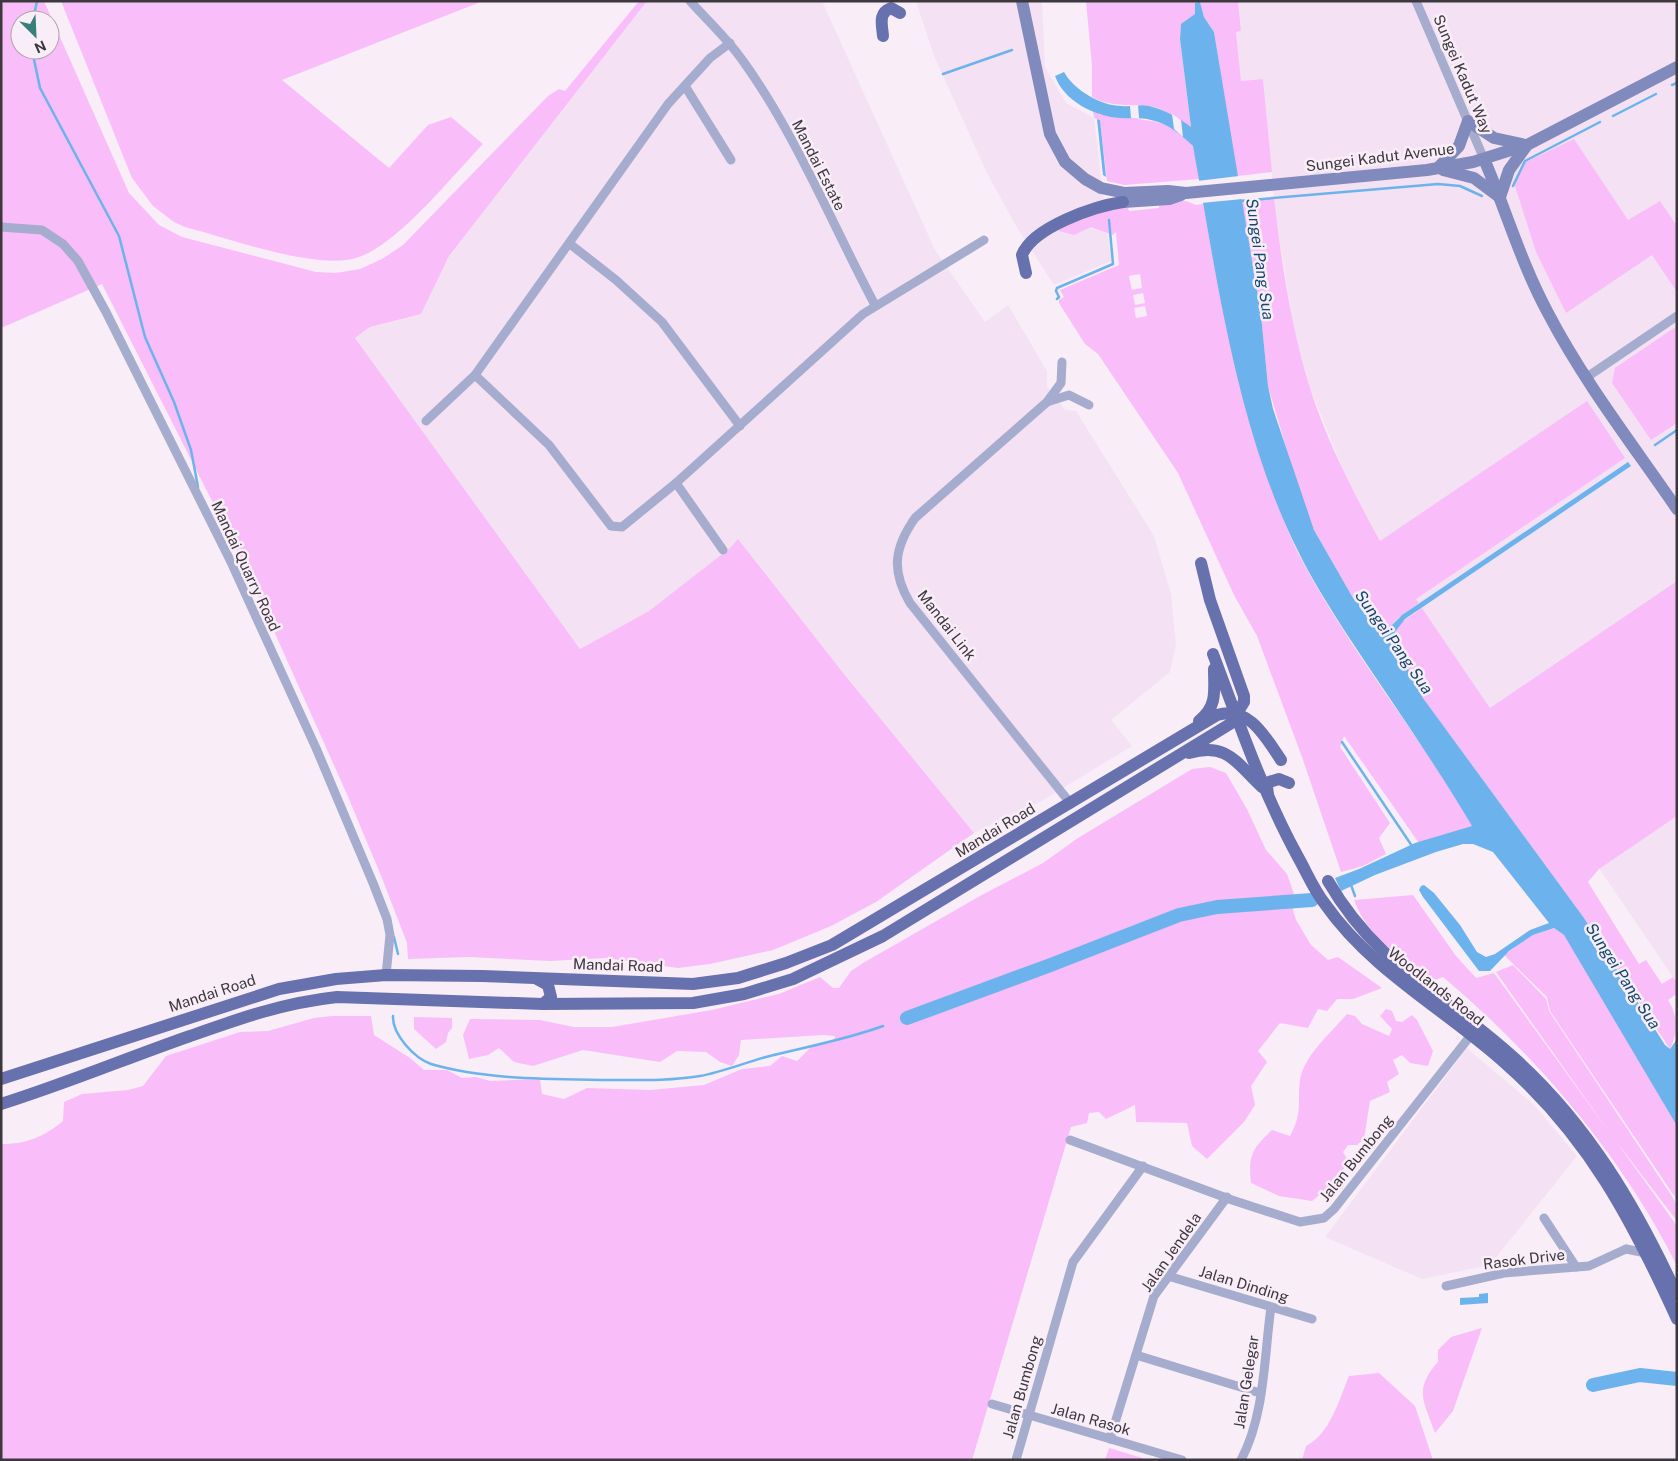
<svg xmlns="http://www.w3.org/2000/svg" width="1678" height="1461" font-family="'Public Sans',sans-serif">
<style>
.built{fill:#f4e2f4}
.green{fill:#f9bdf9;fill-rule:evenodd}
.water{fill:#6cb3ed}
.pier{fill:#f9edf8}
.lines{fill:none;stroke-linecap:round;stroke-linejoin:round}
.stream{stroke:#6cb3ed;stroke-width:2.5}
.river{stroke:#6cb3ed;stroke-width:14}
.street{stroke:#a5acce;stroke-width:9}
.secondary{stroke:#818abc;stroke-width:12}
.primary{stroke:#6771ae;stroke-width:12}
.labels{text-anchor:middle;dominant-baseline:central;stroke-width:5;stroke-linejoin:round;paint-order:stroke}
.street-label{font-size:15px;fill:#3d383d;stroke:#f9edf8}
.water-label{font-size:16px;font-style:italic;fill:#14496f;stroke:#f9edf8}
</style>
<rect width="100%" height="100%" fill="#f9edf8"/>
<g class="built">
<polygon points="647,1 822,1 935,250 985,322 1008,305 1047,371 1047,386 1065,410 1076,411 1154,536 1171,594 1176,645 1170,672 1111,720 1132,746 1040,802 974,833 844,674 738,539 730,548 649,611 580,649 355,338 370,327 421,314 449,256"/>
<polygon points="916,1 1042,1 1045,67 1066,103 1094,118 1111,261 1054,285 1016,226 987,173 934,56"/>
<polygon points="1238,1 1677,1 1677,983 1393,565 1345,475 1310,388 1294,331 1276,218 1263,79 1241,81 1236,32 1241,31"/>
<polygon points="1467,1048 1534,1105 1577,1156 1490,1265 1422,1279 1325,1237"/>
</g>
<g class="green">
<path d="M1,1h43l85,192 30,32 23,12 134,35 20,1 24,-4 22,-10 21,-14 145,-149 11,-7 6,2 74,-90h8l-198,255 -28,58 -51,13 -15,11 225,311 69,-38 81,-63 8,-9 106,135 130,159 -98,69 -45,24 -58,24 -63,14 -32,4 -72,-10 -56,3 -81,-4 -61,2 -1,-16 -25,-65 -36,-86 -103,-230 -141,-278 -101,44zM20,20h30v30h-30z"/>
<path d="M61,1h422l-201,79 107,88 39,-43 23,-8 32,27c-30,31 -87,103 -127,114 -41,12 -128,-20 -171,-31l-11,-5 -21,-16 -21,-28z"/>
<path d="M1086,1h152l3,30 -5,1 5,49 22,-2 9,93 -35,4 -23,-144 -10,-15 -4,-15 -4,12 -15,11 -1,14 11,89c-15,-13 -33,-23 -54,-23 -17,0 -29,0 -45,-8v-31z"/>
<path d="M1093,111c33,13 76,0 99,34 6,8 6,25 7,34l-75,6 -17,-4 -7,-61 -6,-2z"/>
<polygon points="1574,139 1628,220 1660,201 1677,226 1677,292 1652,255 1566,313 1536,252 1514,183 1526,162"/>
<path d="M1274,197c7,64 17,130 36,191 17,54 43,103 70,153l207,-140 38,57 -209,141 3,4 -21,15 -8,9 -37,-29 -39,-68 -15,-39 -31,-105 -7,-71 -20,-115z"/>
<path d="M1186,201l10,4 7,-1c15,83 31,166 57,246 11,35 22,70 38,103 50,96 120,180 175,273l-54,17 -75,-107 -4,11 50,76 -11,15 7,16 -23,12 -22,6 -39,-115 -45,-121 -23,-41 -56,-122 -80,-119 -13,-10 -26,-41v-3l5,-3 -4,-7 59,-25 -3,-33 -3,3 -22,-8 -17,8 -15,-4v-4l24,-10 44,-12 2,6 30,-3v-5zM1140,274l2,14 -10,2 -3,-14zM1143,293l2,10 -10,2 -2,-10zM1145,306l2,10 -11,2 -2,-10z"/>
<polygon points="1677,326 1677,423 1651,440 1612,383 1615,368"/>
<path d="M1677,581v235l-78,53 -11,13 51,82 7,-4 16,24 11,-7 4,6v11l-9,6c10,15 10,33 2,49l-86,-131 -161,-220 -21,-41 -7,-25 7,-10 20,-14 68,100z"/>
<path d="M1210,767l16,6 21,36 19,41 21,24 8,23 -2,13 3,10 15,25 17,15 10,-3 44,31 -29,11h-16l-10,12 -9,-2 -10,19 -28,-5 -22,28 9,11 -16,24 4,19 -11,17 -37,37 -15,-13 -5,-23 -51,-1 -1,-17 -29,14 -7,-7 -10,1 -2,10 -16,4 -99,333h-971v-316c25,0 43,-7 62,-23l1,-19 18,-8 46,-4 15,-4 23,-30 74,-24 28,-1 46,-13 18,-2h39l3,19 36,23 14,12h23l15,8 14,-1 14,4 50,-2 2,15 22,5 23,-11 63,2 54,-5 38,-16 28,-3 12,-10 15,5 14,-14 23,-5 1,-6 -11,-1 -83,5 -2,15 -7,11 -12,-4 -14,-10 -29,-1 -17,11 -77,-12 -50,16 -19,-4 -15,-14 -11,7 -19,4 -6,-24 7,-16 70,1 34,7h38l100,-17 67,-16 41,-17 13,11h6l12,-17 12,-8 117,-67 63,-33 35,-25 114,-69z"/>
<path d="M1413,895l43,61 20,22 18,-5 118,163 -116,-164 17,-7 33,34 3,12 128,193v17l-62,-81 62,86v40c-54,-109 -141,-211 -234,-289l-13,5c-28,-24 -63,-46 -76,-82z"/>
<polygon points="1554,928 1564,935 1577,955 1677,1126 1677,1200 1550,1011 1547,997 1504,955 1533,935"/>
<path d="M1386,1009l6,2 4,10 6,1 10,-7 5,5 16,31 -5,15 -18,-3 -8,-8 -9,5 6,14 -12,8 3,10 -20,9 -6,38 -7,6h-9l-5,7 6,10 -19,24 -18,15 -33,-5 -28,-13c-3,-28 1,-34 21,-53l18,6c13,-24 7,-32 10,-56 4,-25 31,-47 47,-66l8,2 7,8 27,12 3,-7 -12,-13z"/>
<polygon points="414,1017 452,1018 452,1028 448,1033 446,1042 436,1049 414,1029"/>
<path d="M1482,1328l-29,83 -18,22c-11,-32 -22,-43 3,-71v-12l13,-13z"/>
<path d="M1379,1373l36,33 18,54h-131l4,-14c24,-12 33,-46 43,-70z"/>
<polygon points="1109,1448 1149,1460 1105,1460"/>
</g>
<g class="water">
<path d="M1200,2l4,15 10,15 47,283 7,71 5,23 41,121 39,68 37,29 12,-12 226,-153 3,4 -226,153 -10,13 7,25 21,41 161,220 81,127 5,4 7,-10v87l-113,-191 -10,-7 -21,7 -24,16 -19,20h-11l-56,-74 -4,-7 2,-4 3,-1 10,8 26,32 17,27 9,5 9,-3 35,-24 19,-7 -56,-71 -20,-8h-10l-27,8 -61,23 -34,16 -6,-13 24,-9 56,-26 57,-17c-39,-66 -84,-129 -126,-193 -17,-27 -34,-53 -48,-82 -61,-122 -81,-272 -105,-405 -13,-12 -24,-22 -42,-26 -11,-3 -21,-1 -31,-2 -26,-2 -56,-17 -65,-42l9,-4c10,18 37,34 58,34 9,1 18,-2 27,0 16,4 29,11 42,21l-11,-88 1,-15 14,-10v-11z"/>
<polygon points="1097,119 1100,120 1106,177 1103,175"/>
<polygon points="1488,1293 1488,1303 1460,1305 1460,1298 1479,1297 1479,1294"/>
</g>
<g class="pier">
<polygon points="1138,105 1139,118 1131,118 1130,106"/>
<polygon points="1172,114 1181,120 1183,137 1174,129"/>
<polygon points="1239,176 1243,199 1201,203 1197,181"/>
</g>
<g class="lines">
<g class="stream">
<polyline points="33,20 37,1"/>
<polyline points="32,50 40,88 119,236 145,337 174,402 191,450 198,487"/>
<polyline points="943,74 1012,50"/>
<polyline points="1672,85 1677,83"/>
<polyline points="1613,116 1656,94"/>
<polyline points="1513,186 1525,161 1600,122"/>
<polyline points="1239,201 1438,184 1460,186 1482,196"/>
<polyline points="1057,299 1059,297 1056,291 1057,288 1113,264 1109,220"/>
<polyline points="1655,445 1677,430"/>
<polyline points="1342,742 1412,846"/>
<polyline points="1351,885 1355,896"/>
<polyline points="394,937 398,954"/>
<path d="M393,1016c-1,18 21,42 38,48 55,16 121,15 178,16 29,0 61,1 91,-4 22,-4 44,-13 66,-19 39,-10 79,-17 117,-31"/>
</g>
<g class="river">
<polyline points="907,1018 1048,966 1179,915 1217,907 1312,900"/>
<polyline points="1593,1385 1640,1375 1677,1379"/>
</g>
<g class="street">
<path d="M690,1c18,20 38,38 53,60 52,72 90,165 132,244"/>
<polyline points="1416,1 1484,159"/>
<polyline points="685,86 731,160"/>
<polyline points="1,227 42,230 63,244 78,261 106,312 230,560 316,748 373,883 387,919 390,935 386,975"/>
<polyline points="570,244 616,280 662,322 740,426"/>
<path d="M1062,362l-1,21 -14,19 -132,116c-21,30 -24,53 -5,85l161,201"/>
<polyline points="475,375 549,445 611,526 622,527 676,483 863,314 984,240"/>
<polyline points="1587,377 1677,316"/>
<polyline points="1050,401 1069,395 1089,405"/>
<polyline points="426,421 475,375 668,104 710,58 730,43"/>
<polyline points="676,483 723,550"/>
<polyline points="1070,1140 1232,1200 1300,1222 1324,1218 1334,1209 1471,1035"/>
<polyline points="1544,1218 1576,1267"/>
<polyline points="1626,1249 1641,1252 1648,1256"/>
<polyline points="1168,1276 1312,1319"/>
<polyline points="1446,1286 1504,1273 1589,1266 1626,1249"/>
<polyline points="1136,1355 1260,1393"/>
<polyline points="992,1404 1182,1460"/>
<polyline points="1110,1439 1154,1296 1227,1197"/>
<polyline points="1016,1460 1073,1262 1143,1166"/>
<path d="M1241,1460c24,-45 23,-103 30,-153"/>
</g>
<g class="secondary">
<polyline points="1022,1 1050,134 1065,162 1085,179 1101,188 1125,193 1168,191 1186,193 1427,170 1473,162 1527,145 1677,67"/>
<path d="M1484,159c22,51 37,104 64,154 36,69 85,132 129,196"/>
<polyline points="1438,168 1459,146 1468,121 1494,138 1522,144"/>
<polyline points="1443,170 1474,178 1498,196"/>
<polyline points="1500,197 1509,170 1527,145"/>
<polyline points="1123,202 1169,199 1181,195"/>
</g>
<g class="primary">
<path d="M883,36c-1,-12 -5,-23 8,-28l9,5"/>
<path d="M1026,273l-4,-18c11,-28 73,-49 101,-53"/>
<path d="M1213,654c26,69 50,139 85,203 9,16 16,33 27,47 47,67 120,105 180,159 83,73 127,157 172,256"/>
<path d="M1199,721c19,-15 15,-31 15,-52"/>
<path d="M1189,753c39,-11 47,10 73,34"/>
<polyline points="1268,794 1267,787 1269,782 1279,779 1289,783"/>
<path d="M1328,881c49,85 117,114 185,176 74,66 123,149 164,238"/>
<polyline points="537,979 548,985 551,997 543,1004"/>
<path d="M1,1079l278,-90 57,-10 50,-4 96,1 211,8 45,-6 48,-15 46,-18 385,-230c32,-10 49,23 64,45"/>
<path d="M1,1104c64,-20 126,-46 189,-68 51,-18 93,-33 147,-39l206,7 150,-1 51,-9 49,-15 90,-43 347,-212 14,-22v-6l-34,-96 -9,-37"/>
</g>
</g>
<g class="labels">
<g class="street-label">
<text transform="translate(1463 74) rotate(67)">Sungei Kadut Way</text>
<text transform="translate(1380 157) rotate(-7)">Sungei Kadut Avenue</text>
<text transform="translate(819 165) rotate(63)">Mandai Estate</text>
<text transform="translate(246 566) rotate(65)">Mandai Quarry Road</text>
<text transform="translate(947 625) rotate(52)">Mandai Link</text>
<text transform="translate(995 830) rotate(-31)">Mandai Road</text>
<text transform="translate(618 965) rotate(2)">Mandai Road</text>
<text transform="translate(1436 986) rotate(38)">Woodlands Road</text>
<text transform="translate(212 993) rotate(-18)">Mandai Road</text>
<text transform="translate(1356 1158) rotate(-51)">Jalan Bumbong</text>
<text transform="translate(1171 1252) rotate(-55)">Jalan Jendela</text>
<text transform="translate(1524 1259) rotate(-7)">Rasok Drive</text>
<text transform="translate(1244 1284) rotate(17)">Jalan Dinding</text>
<text transform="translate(1246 1382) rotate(-81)">Jalan Gelegar</text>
<text transform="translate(1022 1387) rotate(-74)">Jalan Bumbong</text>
<text transform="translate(1091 1419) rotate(16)">Jalan Rasok</text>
</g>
<g class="water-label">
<text transform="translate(1260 259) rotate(82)">Sungei Pang Sua</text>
<text transform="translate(1394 642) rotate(55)">Sungei Pang Sua</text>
<text transform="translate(1623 976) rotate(57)">Sungei Pang Sua</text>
</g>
</g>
<rect width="1678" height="1461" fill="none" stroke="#3d383d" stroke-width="5"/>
<g transform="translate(35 35) rotate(156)"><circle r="24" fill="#f9edf8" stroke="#aea5ad"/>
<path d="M0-4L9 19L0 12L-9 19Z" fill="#387f79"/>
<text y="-8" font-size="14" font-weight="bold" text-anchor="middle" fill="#3d383d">N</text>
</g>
</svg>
